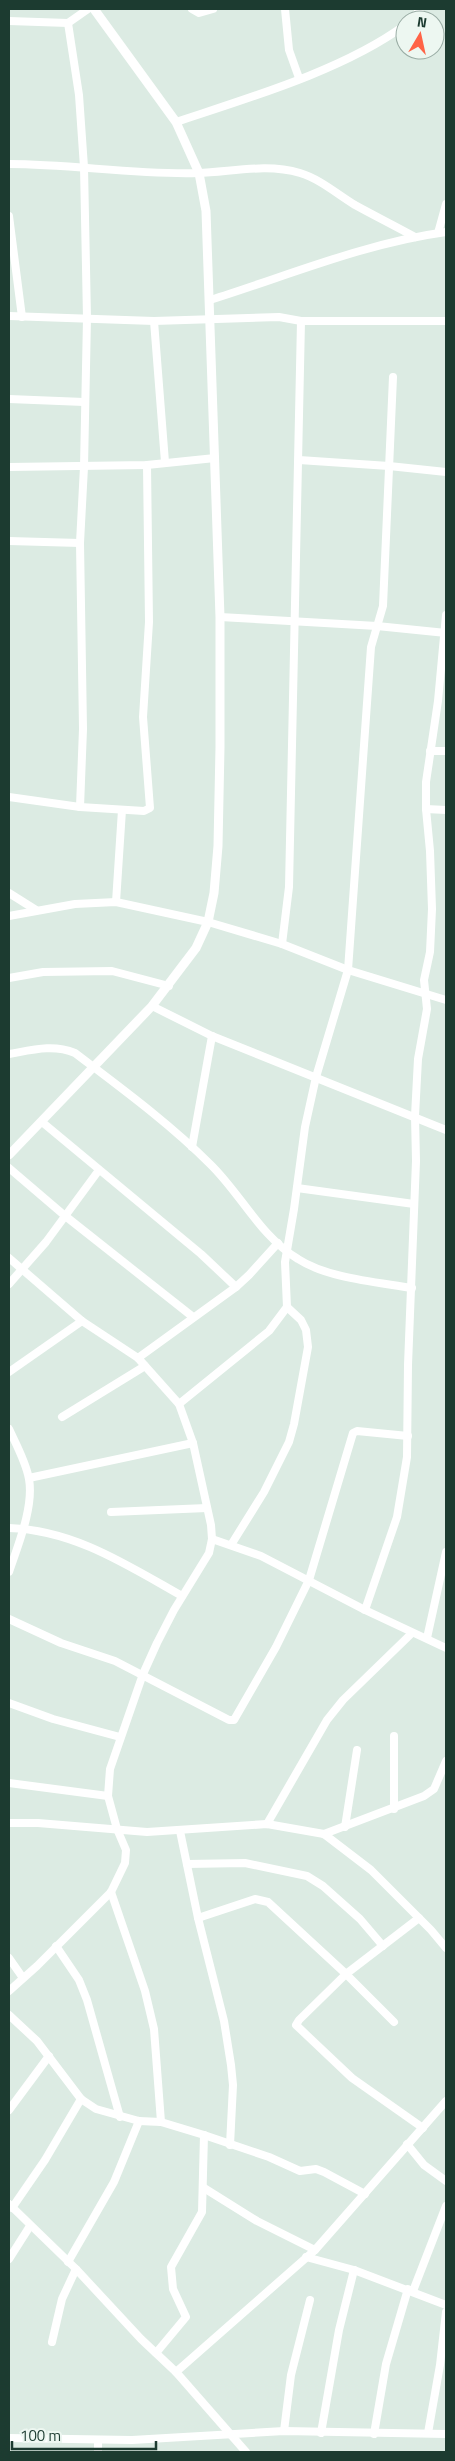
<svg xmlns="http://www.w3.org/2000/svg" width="455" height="2461" font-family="'Titillium Web',sans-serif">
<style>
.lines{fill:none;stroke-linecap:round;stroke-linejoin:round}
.minor{stroke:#fff;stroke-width:8}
.tertiary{stroke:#fff;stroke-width:9}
</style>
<rect width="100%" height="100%" fill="#dcebe3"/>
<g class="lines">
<g class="minor">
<polyline points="192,9 199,13 213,9"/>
<polyline points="285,9 289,50 299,78"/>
<polyline points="412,20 420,9"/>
<polyline points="9,21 68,23 88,9"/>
<polyline points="68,23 79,95 84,167 87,318 84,467 80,543 83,729 80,807"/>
<path d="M176,122c72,-24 168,-52 229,-97"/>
<path d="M9,164c63,0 126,11 189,9 33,-1 69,-10 102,0 20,6 37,21 55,32 20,11 40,21 60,32"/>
<polyline points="9,216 22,317"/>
<polyline points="438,233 446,204"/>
<path d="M210,300c77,-24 155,-57 236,-68"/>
<polyline points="9,316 154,321 279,317 301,321 446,321"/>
<polyline points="154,321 165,462"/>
<polyline points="9,399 84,402"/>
<polyline points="299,460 389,466 446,472"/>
<polyline points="9,467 147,465 215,458"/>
<polyline points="9,541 80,543"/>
<polyline points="220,617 377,626 446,633"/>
<polyline points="430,751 446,751"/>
<polyline points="9,797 80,807 144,811 150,808 143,717 149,622 147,465"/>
<polyline points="426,809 446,810"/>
<polyline points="9,893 36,910"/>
<polyline points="116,902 122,810"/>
<polyline points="9,916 75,904 116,902 208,922 282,944 348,970 446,1000"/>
<polyline points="282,944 289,887 301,321"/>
<polyline points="9,978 43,972 112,971 169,986"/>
<polyline points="152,1006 212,1036 446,1130"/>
<path d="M9,1054c23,-4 44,-10 66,-1 46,35 94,70 135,111 31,30 50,72 88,95 29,19 79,23 114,29"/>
<polyline points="42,1122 201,1254 236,1287"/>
<polyline points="192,1147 212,1036"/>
<polyline points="9,1168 64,1215 193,1317"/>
<polyline points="297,1188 414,1204"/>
<polyline points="9,1258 82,1321 138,1358 179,1404 193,1443 211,1525 212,1539 209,1553 174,1610 157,1643 143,1674 110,1769 108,1796 117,1829 126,1850 125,1863 111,1892 37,1966 9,1991"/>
<polyline points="9,1284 46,1242 99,1170"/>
<polyline points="138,1358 236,1287 249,1275 278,1243"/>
<polyline points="9,1372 82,1321"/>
<polyline points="179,1404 269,1331 287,1307 285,1262 294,1209 305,1127 316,1077 348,970 371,647 383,606 393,377"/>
<polyline points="62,1417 145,1366"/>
<path d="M9,1429c7,15 17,33 20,50 5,28 -11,66 -20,93"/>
<polyline points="29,1478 193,1443"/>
<polyline points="111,1512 207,1508"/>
<path d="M9,1528c65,2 118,37 173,68"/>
<polyline points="212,1539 261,1556 365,1610 446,1648"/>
<polyline points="231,1545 264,1492 289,1442 294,1424 308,1347 306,1330 301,1320 287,1307"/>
<polyline points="365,1610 397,1517 407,1457 408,1365 416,1161 415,1116 418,1059 427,1009 424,980 430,952 432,909 430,851 426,809 426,782 438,701 446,615"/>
<polyline points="9,1619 61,1643 115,1661 229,1720 234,1720 276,1647 309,1580 353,1433 357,1431 408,1436"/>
<polyline points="427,1638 446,1552"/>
<polyline points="9,1703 53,1719 120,1737"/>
<polyline points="9,1783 108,1796"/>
<polyline points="394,1809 394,1736"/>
<polyline points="9,1823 38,1823 147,1832 267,1824 324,1834 371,1870 431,1930 446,1948"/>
<polyline points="267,1824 327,1720 343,1700 412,1633"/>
<polyline points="345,1827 357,1750"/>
<polyline points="180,1831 198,1918 224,2021 231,2065 233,2085 230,2145"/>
<polyline points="324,1834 424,1796 434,1789 446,1761"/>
<polyline points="187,1864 245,1863 307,1876 323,1886 360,1919 383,1946"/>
<polyline points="111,1892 145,1991 154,2029 161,2122"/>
<polyline points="198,1918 255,1899 268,1902 346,1974 394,2022"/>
<polyline points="419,1918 346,1974 299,2020 296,2025 352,2078 423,2128"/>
<polyline points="56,1946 79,1980 87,2000 120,2117"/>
<polyline points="9,1958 23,1978"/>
<polyline points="9,2015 37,2041 81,2099 96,2109 139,2121 161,2122 204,2135 269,2157 300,2171 316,2169 324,2172 365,2194"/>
<polyline points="9,2110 49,2056"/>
<polyline points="407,2144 424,2165 446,2181"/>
<polyline points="204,2188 257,2221 315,2250"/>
<polyline points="9,2204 76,2269 141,2339 176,2372 246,2452"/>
<polyline points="12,2208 45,2160 81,2099"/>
<polyline points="306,2257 354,2270 446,2305"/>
<polyline points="9,2259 30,2226"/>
<polyline points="68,2262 114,2182 139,2121"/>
<polyline points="413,2291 446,2206"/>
<polyline points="52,2342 62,2299 76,2269"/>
<polyline points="156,2353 186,2317 173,2289 171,2267 202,2212 204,2135"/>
<polyline points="176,2372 315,2250 446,2101"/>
<polyline points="284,2431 291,2375 310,2300"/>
<polyline points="321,2433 339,2330 354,2270"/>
<polyline points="428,2433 440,2365 446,2312"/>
<polyline points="374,2434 386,2364 408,2289"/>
<polyline points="9,2438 132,2440 284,2431 446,2434"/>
<polyline points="98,2452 98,2440"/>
</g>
<polyline class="tertiary" points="9,1155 152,1006 196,948 208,922 214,893 218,846 220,747 220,617 206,211 199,173 176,122 94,9"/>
</g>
<rect width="455" height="2461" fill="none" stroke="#1c3b30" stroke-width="20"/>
<g transform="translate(420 35) rotate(9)"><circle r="24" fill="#edf7f1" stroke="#99aca4"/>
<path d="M0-4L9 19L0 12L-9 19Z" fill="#ff6346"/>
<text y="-8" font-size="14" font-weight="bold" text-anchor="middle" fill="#1c3b30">N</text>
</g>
<path d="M12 2441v8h144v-8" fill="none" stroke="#1c3b30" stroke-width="2.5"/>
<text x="20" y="2441" font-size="15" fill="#1c3b30" stroke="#edf7f1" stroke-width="4" paint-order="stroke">100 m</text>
</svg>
